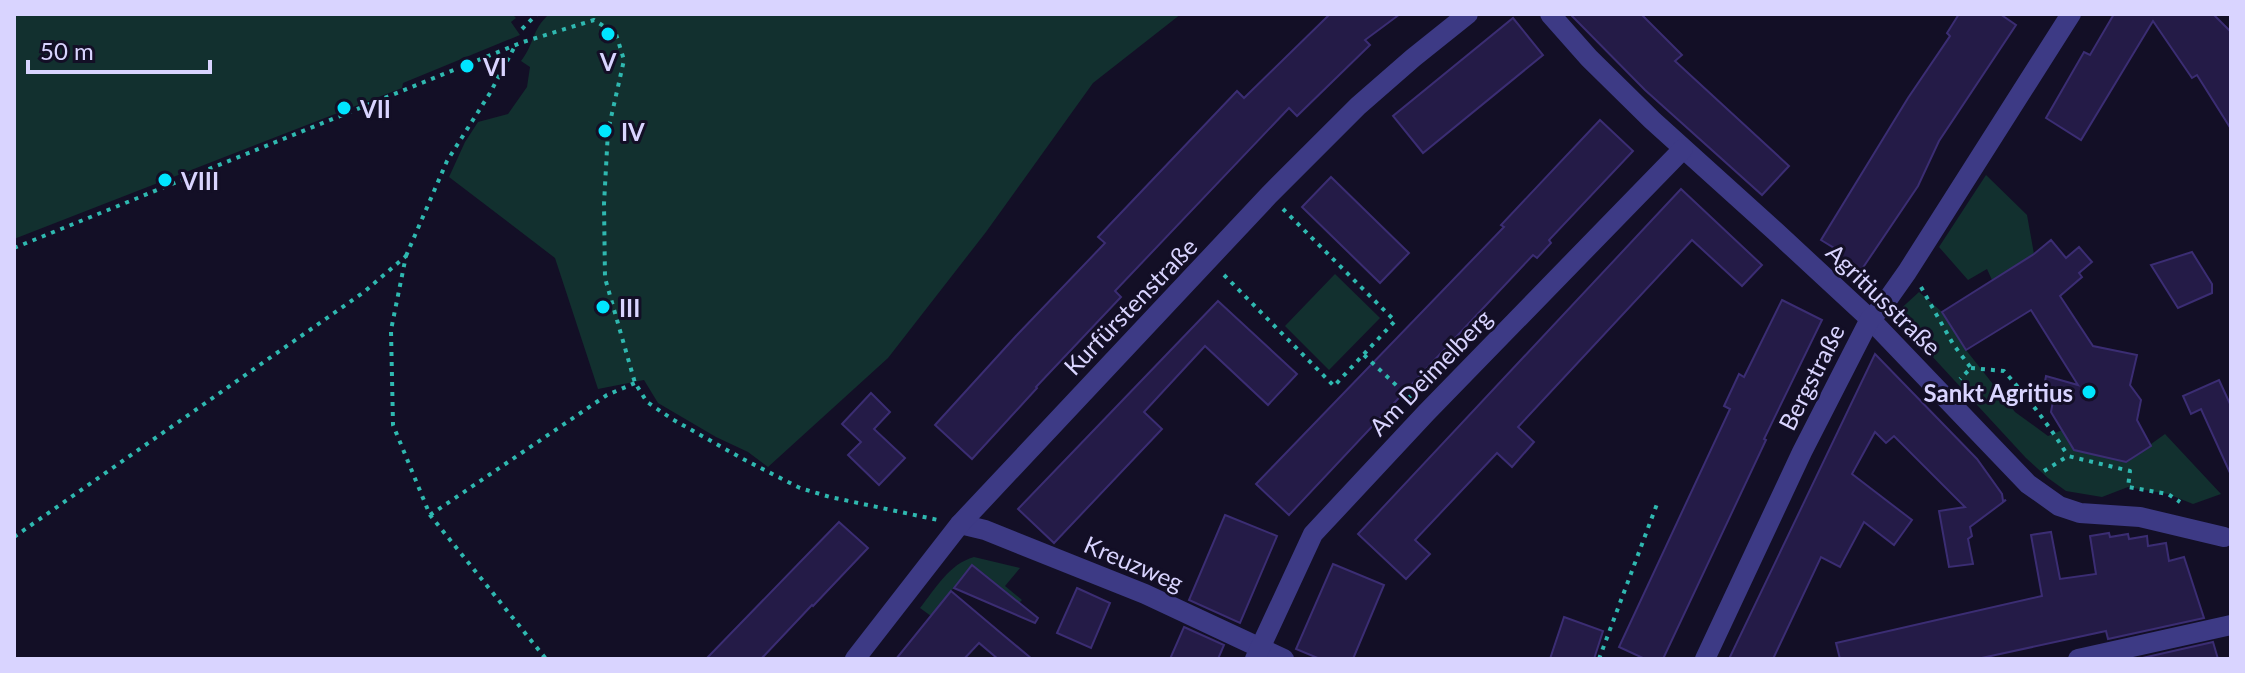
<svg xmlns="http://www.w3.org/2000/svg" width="2245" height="673" font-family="Lato,sans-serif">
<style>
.green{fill:#12302f}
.building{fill:#241b47;stroke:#3b2d73;stroke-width:2}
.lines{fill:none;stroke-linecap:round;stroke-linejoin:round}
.path{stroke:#2fb8b0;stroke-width:4;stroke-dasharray:4 6;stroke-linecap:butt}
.minor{stroke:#3d3a85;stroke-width:20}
.poi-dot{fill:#00e5ff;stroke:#130f26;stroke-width:3}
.labels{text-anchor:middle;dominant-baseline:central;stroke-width:6;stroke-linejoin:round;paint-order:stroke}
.poi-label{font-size:24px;font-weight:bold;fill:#d9d4ff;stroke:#130f26;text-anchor:start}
.street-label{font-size:24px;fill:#d9d4ff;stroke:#130f26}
</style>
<rect width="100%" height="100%" fill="#130f26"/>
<g class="green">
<polygon points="14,14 512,14 516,18 511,22 520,35 403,83 402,88 14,239"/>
<path d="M549,14h632l-88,69 -107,149 -98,126 -120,109 -20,-15 -32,-15 -58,-34 -14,-23 -46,9 -43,-131 -106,-81 16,-35 13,-20 30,-8 19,-27 3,-20 -9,-6c14,-18 10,-30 28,-47z"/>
<polygon points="1986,175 2027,215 2034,254 1992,280 1987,269 1968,280 1939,247"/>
<polygon points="1335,274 1380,318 1329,370 1285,326"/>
<polygon points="1919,292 1942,312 1966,350 2015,412 2048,436 2062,430 2074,450 2126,462 2165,434 2221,494 2193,504 2168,494 2128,487 2102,497 2066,491 2048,478 2026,458 1930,354 1897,322 1895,314"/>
<path d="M974,557l46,11 -15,18 17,14 -3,3 -47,-38 -41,51 -11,-8c16,-20 29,-44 54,-51z"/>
</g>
<g class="building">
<polygon points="1330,14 1400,14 1365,40 1370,45 1297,116 1289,108 1115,291 1121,297 1036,387 1037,388 972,459 935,425 1016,336 1105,243 1098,237 1237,91 1244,98"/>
<polygon points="1570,14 1641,14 1682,55 1675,61 1789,166 1762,195 1645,90"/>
<polygon points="1959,14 2000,14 2016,25 1939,141 1918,186 1860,272 1831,255 1834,248 1821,240 1908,98 1950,36 1947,33"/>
<polygon points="2114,14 2213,14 2231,32 2231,129 2197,75 2192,78 2153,21 2081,140 2046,118 2084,52 2090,55"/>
<polygon points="1513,18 1543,55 1423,153 1393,116"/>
<polygon points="1600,120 1633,151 1549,240 1551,243 1537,258 1533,255 1289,515 1256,484 1504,227 1501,225"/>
<polygon points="1331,177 1409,253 1380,283 1302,207"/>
<polygon points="1681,189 1762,265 1742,286 1692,240 1518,427 1534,442 1512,467 1497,453 1415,540 1430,554 1406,579 1358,534"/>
<polygon points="2051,240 2066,258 2079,247 2092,262 2079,273 2082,277 2060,296 2093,346 2137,355 2130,385 2141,400 2137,420 2151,446 2126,462 2074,450 2051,412 2053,401 2042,398 2046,376 2078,385 2031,310 1966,350 1942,312 2034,254"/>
<polygon points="2192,252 2212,284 2212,293 2178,308 2151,265"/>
<polygon points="1782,300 1822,320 1764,439 1766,440 1663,659 1645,659 1619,647 1730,409 1724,406 1739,374 1744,377"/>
<polygon points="1218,301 1297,374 1268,405 1205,346 1144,412 1162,429 1054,543 1018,509"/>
<polygon points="1875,354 1977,459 2002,494 2003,501 2006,500 1970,527 1972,536 1968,539 1973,564 1949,567 1939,511 1965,507 1894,436 1886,443 1875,432 1852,474 1912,520 1894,545 1864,522 1840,567 1821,557 1773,659 1729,659"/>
<polygon points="2219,380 2231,406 2231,475 2201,409 2191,414 2183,396"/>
<polygon points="871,393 890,412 874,429 905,458 879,485 848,455 861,442 842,424"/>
<polygon points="1225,515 1277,536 1240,623 1189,600"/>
<polygon points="839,522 868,548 813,606 812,605 761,659 706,659"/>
<polygon points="2051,532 2060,579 2096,574 2090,536 2109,533 2110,537 2128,534 2129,539 2147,536 2148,546 2166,543 2169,561 2184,557 2204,618 2108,639 2106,631 1977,659 1840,659 1836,643 2042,596 2031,535"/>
<polygon points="1333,564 1384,585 1353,659 1320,659 1296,649"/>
<polygon points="972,565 1038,618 1035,623 954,588"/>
<polygon points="1077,588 1110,603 1091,648 1057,633"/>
<polygon points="951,591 1002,634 1032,659 998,659 979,643 964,659 896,659"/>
<polygon points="1564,617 1603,631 1594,659 1550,659"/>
<polygon points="1184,627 1224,645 1218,659 1170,659"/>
<polygon points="2213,642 2218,659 2138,659"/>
</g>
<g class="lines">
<g class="path">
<polyline points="522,29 537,14"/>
<polyline points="14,248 523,42 594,20 616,34 624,60 608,131 604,204 605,278 635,383 647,402 672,419 743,459 800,488 830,497 938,520"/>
<polyline points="406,256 447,161 490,93 515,46"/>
<polyline points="1224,275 1334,386 1395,321 1283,209"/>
<polyline points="1921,287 1953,344 1971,368 1960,379"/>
<polyline points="1364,355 1412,400"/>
<path d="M1971,368l33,3c24,27 45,54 64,85"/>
<polyline points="2044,471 2068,456 2130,471 2128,487 2168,494 2180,502"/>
<polyline points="430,515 607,395 635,383"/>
<polyline points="14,537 364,292 406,256 391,330 393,425 430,515 546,659"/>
<polyline points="1599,659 1657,504"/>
</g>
<g class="minor">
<polyline points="1550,14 1589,58 1652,120 1775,231 1870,319 2028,484 2059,506 2080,513 2140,517 2224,537"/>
<polyline points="960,524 985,530 1145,594 1284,659"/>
<polyline points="855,659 960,524 1269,195 1358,106 1413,58 1468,14"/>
<polyline points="1255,659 1313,534 1426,413 1683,149"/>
<polyline points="1705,659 1802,452 1870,319 1883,306 1907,272 2071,14"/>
<polyline points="2078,659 2231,625"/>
</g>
</g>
<g class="poi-dot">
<circle cx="608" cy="34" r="8"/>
<circle cx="467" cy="66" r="8"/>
<circle cx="344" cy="108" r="8"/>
<circle cx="605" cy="131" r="8"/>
<circle cx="165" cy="180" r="8"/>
<circle cx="603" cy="307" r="8"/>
<circle cx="2089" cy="392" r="8"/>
</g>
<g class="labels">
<g class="poi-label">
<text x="608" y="61" text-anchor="middle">V</text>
<text x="483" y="66">VI</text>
<text x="360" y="108">VII</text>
<text x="621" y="131">IV</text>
<text x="181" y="180">VIII</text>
<text x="619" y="307">III</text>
<text x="2073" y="392" text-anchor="end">Sankt Agritius</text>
</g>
<g class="street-label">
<text transform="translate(1884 299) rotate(44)">Agritiusstraße</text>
<text transform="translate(1130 306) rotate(-46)">Kurfürstenstraße</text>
<text transform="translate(1430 372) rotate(-46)">Am Deimelberg</text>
<text transform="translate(1811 377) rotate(-63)">Bergstraße</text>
<text transform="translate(1134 563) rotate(23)">Kreuzweg</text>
</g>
</g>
<rect width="2245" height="673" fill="none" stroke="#d9d4ff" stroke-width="32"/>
<path d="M28 60v12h182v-12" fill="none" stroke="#d9d4ff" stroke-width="4"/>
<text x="40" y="60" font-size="24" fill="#d9d4ff" stroke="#130f26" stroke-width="6" paint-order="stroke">50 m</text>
</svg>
